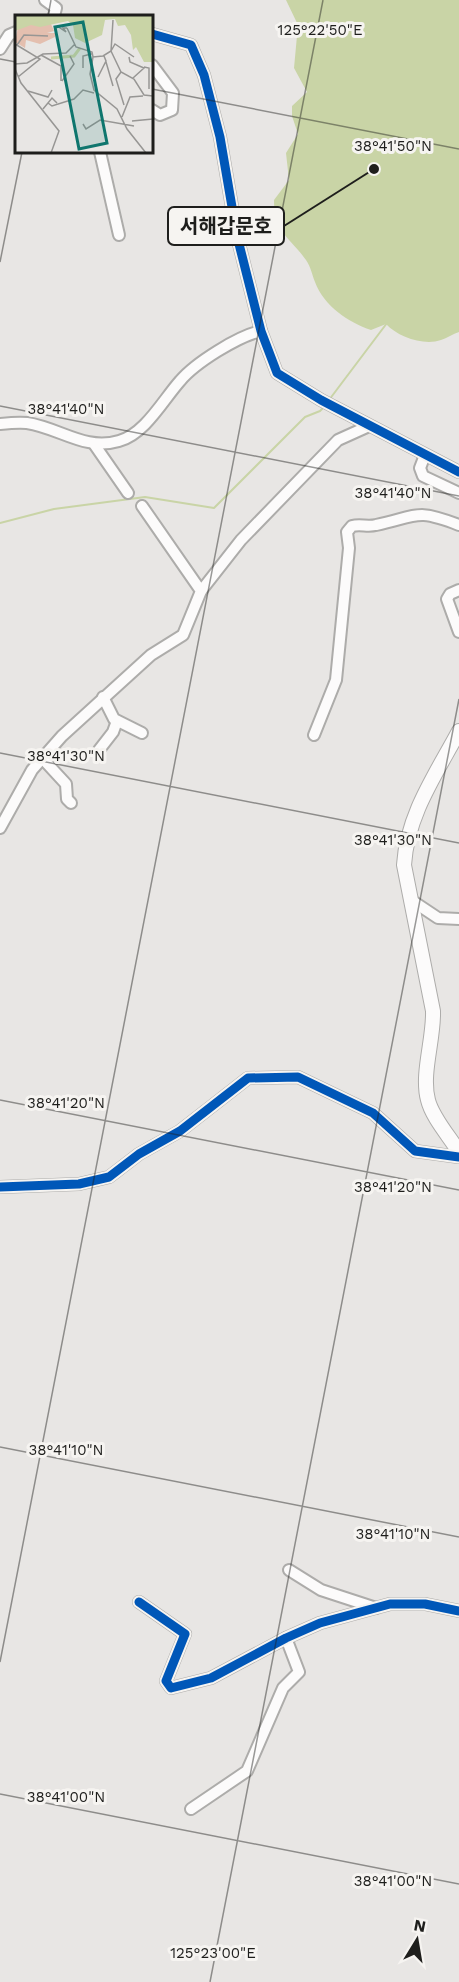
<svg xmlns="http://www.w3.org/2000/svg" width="459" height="1982" font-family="'Work Sans','Noto Sans KR',sans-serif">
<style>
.water{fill:#c9d4a6}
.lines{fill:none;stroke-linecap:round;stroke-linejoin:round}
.stream{stroke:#c9d4a6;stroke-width:2}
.minor-casing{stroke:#adacaa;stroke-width:14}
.major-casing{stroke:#adacaa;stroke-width:16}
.minor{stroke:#fcfbfb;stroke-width:10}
.major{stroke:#fcfbfb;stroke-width:14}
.cycleway-casing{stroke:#f6f4f1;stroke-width:13}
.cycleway{stroke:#0057b8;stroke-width:9}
.ticks{fill:none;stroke:#1e1e1c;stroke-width:1.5;stroke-opacity:0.45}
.inset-river{fill:none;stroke:#c9d4a6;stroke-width:3}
.inset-road{fill:none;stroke:#979694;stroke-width:1.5}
.view{fill:#0f766e;fill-opacity:0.15;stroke:#0f766e;stroke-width:3}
.inset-edge{fill:none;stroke:#1e1e1c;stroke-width:3}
.ticks-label{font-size:15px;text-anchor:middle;fill:#1e1e1c;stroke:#f6f4f1;stroke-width:6;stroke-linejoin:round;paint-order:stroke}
.leader{fill:none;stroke:#1e1e1c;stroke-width:2}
.callout-dot{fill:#1e1e1c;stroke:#f6f4f1;stroke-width:2}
.callout{fill:#f6f4f1;stroke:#1e1e1c;stroke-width:2}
.callout-label{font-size:20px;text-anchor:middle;font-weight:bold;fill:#1e1e1c}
</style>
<rect width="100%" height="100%" fill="#e8e6e4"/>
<path class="water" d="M286,0h173v332c-6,2 -12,6 -18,8 -17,6 -43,-3 -55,-16l-15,6c-23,-8 -47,-24 -56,-48 -3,-7 -4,-15 -9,-22 -17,-24 -32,-27 -32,-60l15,-20 -3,-27 12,-19 -6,-18v-10l15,-14 -13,-24 4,-43z"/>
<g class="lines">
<g class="stream">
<polyline points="329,400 387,323"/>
<polyline points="0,523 54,509 145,497 214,508 305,417 320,411 325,406"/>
</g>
<defs>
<g id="minor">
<polyline points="45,0 56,8 54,16"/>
<polyline points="152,34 191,45 204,75 220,137 237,236 261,331 277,373 321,400 459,472"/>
<polyline points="0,49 9,35 16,32"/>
<polyline points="152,65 173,93 172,110 160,115 152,110"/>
<polyline points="100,152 119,235"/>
<path d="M0,424c9,-1 19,-2 27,-1 33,5 58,28 92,18 26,-7 44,-41 61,-60 15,-18 58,-45 81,-50"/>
<polyline points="94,444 128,493"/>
<polyline points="425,455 420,468 423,476 459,493"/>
<polyline points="459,590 450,594 447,599 459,632"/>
<polyline points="201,591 241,540 338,440 369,426"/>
<polyline points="103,697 114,719 142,733"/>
<path d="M314,735l22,-55 13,-132 -2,-16 5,-6c8,-2 16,1 24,-1 42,-9 39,-17 83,0"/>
<polyline points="99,750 113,732 117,721"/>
<polyline points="42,758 66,784 67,799 71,803"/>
<polyline points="0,828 32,770 62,736 151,655 183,635 201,591 142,506"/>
<polyline points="411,900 438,918 459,919"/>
<polyline points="0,1187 79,1184 109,1177 139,1154 180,1131 248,1078 298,1077 373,1113 415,1151 459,1157"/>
<polyline points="289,1570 321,1590 376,1608"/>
<polyline points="139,1602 185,1634 166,1681 171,1688 211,1678 286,1638 320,1623 390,1604 425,1604 459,1611"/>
<polyline points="191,1809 247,1771 283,1688 299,1672 286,1638"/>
</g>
<path id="major" d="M459,731c-23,43 -52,84 -55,134l29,146c1,28 -12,63 -5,89 4,17 21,36 31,52"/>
</defs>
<use href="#minor" class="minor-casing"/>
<use href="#major" class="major-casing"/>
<use href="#minor" class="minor"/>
<use href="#major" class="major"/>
<defs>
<g id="cycleway">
<polyline points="152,34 191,45 204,75 220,137 237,236 261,331 277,373 321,400 459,472"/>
<polyline points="0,1187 79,1184 109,1177 139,1154 180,1131 248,1078 298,1077 373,1113 415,1151 459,1157"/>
<polyline points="139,1602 185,1634 166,1681 171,1688 211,1678 286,1638 320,1623 390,1604 425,1604 459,1611"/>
</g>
</defs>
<use href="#cycleway" class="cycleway-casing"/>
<use href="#cycleway" class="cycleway"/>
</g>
<path class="ticks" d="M48,16l3,-16M0,59l16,3M152,89l307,60M0,262l22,-110M0,406l459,90M0,753l459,90M0,1100l459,90M0,1447l459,90M0,1662l323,-1662M0,1794l459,90M210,1982l249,-1283"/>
<g transform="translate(15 15)">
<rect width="138" height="138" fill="#e8e6e4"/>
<path d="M20,9h16l3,7 -7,2h8v4l-15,7 -14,-4 -1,8 -10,-6 3,-15z" fill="#e4bfaf"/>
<path d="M0,0h138v47h-9l-8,-15 -3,3 -2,-15 -6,-10 -7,1 -3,-7 -10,1 -3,15 -17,8 -10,-5 -2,-13 -5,-4 -28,6 -9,-2 -16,6z" fill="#c9d4a6"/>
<path class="inset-river" d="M36,43l23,-2 6,-8"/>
<path class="inset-road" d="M42,11l9,6 -3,-4h4M52,13l9,19 16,5 1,5 10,-1 8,-5 2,-31M0,29l25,15 -22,18M2,30l7,-10 24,1M96,36l10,21 13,7 10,16 9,1M96,36l4,-7 19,13M26,40l20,11v15M78,42l-3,17 4,16 23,19 10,20 19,24M114,42l1,5 14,6 -11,10M91,47l7,24M0,49l12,-1 16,-9 23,-1 9,-9M129,52l5,1v21M68,53v-12l8,-2 -3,-3M0,54l6,14 38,48 -8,22M106,57l-5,7 8,26M83,62l8,-16 -2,-5M47,66l12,-17 -4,-8M13,76l20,6 4,-7M33,88l4,3 22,-7 9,-9 11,3M28,94l9,-11 5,5M107,102l8,-20 13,-1M117,106l21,-2M68,109l3,5 14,-9 34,6"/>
<path class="view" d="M68,7l24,121 -28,6 -24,-122z"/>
<rect width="138" height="138" class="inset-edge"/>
</g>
<g class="ticks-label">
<text x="320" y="35">125°22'50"E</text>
<text x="393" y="151">38°41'50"N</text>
<text x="66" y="414">38°41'40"N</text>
<text x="393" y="498">38°41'40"N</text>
<text x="66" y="761">38°41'30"N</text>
<text x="393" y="845">38°41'30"N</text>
<text x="66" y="1108">38°41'20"N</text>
<text x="393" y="1192">38°41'20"N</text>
<text x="66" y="1455">38°41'10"N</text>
<text x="393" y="1539">38°41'10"N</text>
<text x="66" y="1802">38°41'00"N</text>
<text x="393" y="1886">38°41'00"N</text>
<text x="213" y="1958">125°23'00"E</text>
</g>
<path class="leader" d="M374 169L284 226"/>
<circle class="callout-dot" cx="374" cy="169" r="6"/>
<rect class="callout" x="168" y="207" width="116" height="38" rx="6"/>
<g class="callout-label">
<text x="226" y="233">서해갑문호</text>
</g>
<g transform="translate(417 1940) rotate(11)" stroke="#f6f4f1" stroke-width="4.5" paint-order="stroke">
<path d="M0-4.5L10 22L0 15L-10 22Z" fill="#1e1e1c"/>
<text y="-9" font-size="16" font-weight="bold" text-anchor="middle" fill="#1e1e1c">N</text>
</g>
</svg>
